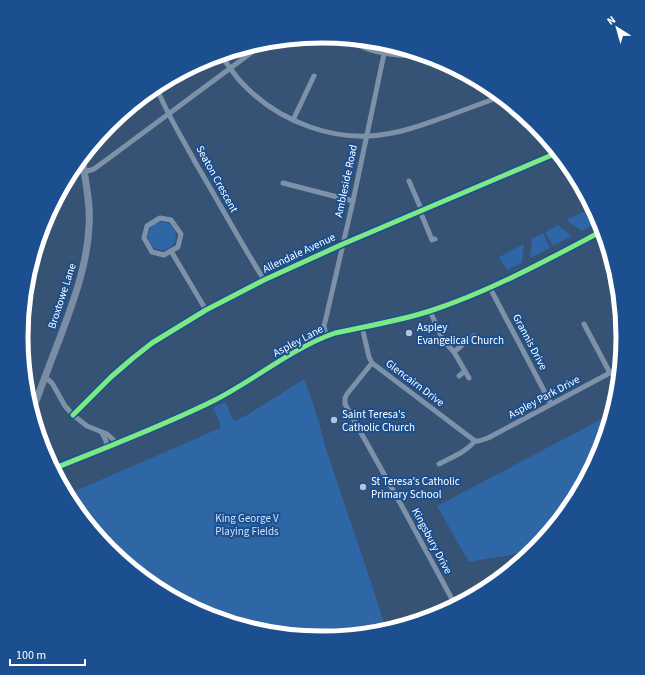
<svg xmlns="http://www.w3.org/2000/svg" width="645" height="675" font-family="'Source Sans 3',sans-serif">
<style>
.green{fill:#2f66a5}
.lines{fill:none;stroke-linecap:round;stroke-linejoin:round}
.street{stroke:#7d92a8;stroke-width:5}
.secondary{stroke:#798da4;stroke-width:7}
.cycleway-casing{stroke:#1b4f8f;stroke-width:8}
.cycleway{stroke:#7ce984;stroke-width:5}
.poi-dot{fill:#b9c2ce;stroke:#1b4f8f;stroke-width:1.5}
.labels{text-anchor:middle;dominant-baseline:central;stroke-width:4;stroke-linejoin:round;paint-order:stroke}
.street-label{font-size:11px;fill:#fff;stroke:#1b4f8f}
.poi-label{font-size:11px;fill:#fff;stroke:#1b4f8f;text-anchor:start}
.park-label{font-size:11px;fill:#cfe3fa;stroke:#1b4f8f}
.rim{fill:none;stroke:#fff;stroke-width:5}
</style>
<rect width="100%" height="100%" fill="#365274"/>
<g class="green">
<polygon points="590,209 598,223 582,231 566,220"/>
<circle cx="162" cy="236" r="14"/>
<polygon points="558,225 572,236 553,246 545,232"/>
<polygon points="543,233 550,248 530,258 532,239"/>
<polygon points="524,244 522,263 507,270 499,257"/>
<path d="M304,379c10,24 16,48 23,73 20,60 41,119 60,180l-6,1 -59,6 -59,-6 -56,-17 -52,-28 -46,-37 -37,-46 -6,-10 154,-67v-5l-7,-15 12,-6 9,19 13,-6z"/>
<polygon points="613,413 601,453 573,505 546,538 545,530 543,530 543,542 536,550 512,554 512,555 485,559 469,562 437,506"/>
</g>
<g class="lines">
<g class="street">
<path d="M346,38c23,16 51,19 78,17"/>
<path d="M221,55c6,9 12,18 20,27 37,40 97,63 151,51 18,-3 35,-10 53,-16 19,-7 38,-14 57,-21"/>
<path d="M156,86c10,27 26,51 39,76 23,39 45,79 69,118"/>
<polyline points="293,120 314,76"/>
<polyline points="84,172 94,169 105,161 267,41"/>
<polyline points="409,181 422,211"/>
<polyline points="283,183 353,201"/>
<polyline points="420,211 432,240 435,239"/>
<polygon points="160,218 171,220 181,234 178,247 164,255 152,252 144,238 147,226"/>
<polyline points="171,251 206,310"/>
<polyline points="490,288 551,404"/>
<polyline points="430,311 443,340 454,352 469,378"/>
<polyline points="584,324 610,373"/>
<polyline points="362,327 369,357 372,363 475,441"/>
<polyline points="326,336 324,326 326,318 353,201 384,54"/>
<polyline points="454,352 462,345 474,336"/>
<polyline points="372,363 347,394 345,398 345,404 404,510 453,601 455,607"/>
<polyline points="459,376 465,371"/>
<polyline points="45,377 52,383 65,406 73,415 87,426 107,434 117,443"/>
<polyline points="73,415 111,377 133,358 152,343 206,310 264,280 343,244 559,152"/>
<polyline points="102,433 106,441 107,447"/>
<polyline points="475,441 479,441 488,438 621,367"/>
<path d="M439,464c13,-7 27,-12 36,-23"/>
</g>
<g class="secondary">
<path d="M32,412c9,-25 19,-51 29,-77 13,-35 26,-70 28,-108 2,-23 -4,-47 -7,-70"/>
<path d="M53,469c54,-22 110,-43 162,-69 41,-21 77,-52 120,-67 32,-7 64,-12 95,-22 61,-20 117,-51 174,-81"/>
</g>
<defs>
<g id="cycleway">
<polyline points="73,415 111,377 133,358 152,343 206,310 264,280 343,244 559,152"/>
<path d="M53,469c54,-22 110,-43 162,-69 41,-21 77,-52 120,-67 32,-7 64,-12 95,-22 61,-20 117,-51 174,-81"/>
</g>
</defs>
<use href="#cycleway" class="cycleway-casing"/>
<use href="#cycleway" class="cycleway"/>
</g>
<g class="poi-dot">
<circle cx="409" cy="333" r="4"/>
<circle cx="334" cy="420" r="4"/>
<circle cx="363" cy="487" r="4"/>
</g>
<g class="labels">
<g class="street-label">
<text transform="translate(217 179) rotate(61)">Seaton Crescent</text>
<text transform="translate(346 181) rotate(-78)">Ambleside Road</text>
<text transform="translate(299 253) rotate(-25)">Allendale Avenue</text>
<text transform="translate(62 296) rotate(-72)">Broxtowe Lane</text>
<text transform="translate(298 341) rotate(-28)">Aspley Lane</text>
<text transform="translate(530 342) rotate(62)">Grannis Drive</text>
<text transform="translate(415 383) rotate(37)">Glencairn Drive</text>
<text transform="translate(544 397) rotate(-28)">Aspley Park Drive</text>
<text transform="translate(432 541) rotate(62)">Kingsbury Drive</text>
</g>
<g class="poi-label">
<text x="417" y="327">Aspley<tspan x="417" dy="13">Evangelical Church</tspan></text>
<text x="342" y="414">Saint Teresa's<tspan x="342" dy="13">Catholic Church</tspan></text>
<text x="371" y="481">St Teresa's Catholic<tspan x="371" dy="13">Primary School</tspan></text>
</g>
<g class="park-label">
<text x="247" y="518">King George V<tspan x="247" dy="13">Playing Fields</tspan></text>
</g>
</g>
<path d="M0 0H645V675H0ZM28 337a294 294 0 1 1 588 0a294 294 0 1 1-588 0Z" fill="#1b4f8f" fill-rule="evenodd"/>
<path class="rim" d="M28 337a294 294 0 1 1 588 0a294 294 0 1 1-588 0Z"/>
<g transform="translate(617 28) rotate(323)" stroke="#1b4f8f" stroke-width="3" paint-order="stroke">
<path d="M0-3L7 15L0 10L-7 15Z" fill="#ffffff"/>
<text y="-6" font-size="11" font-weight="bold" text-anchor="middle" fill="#ffffff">N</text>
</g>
<path d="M10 659v6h75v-6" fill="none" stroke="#ffffff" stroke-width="2"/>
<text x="16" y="659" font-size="12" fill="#ffffff" stroke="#1b4f8f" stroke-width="3" paint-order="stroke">100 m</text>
</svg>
